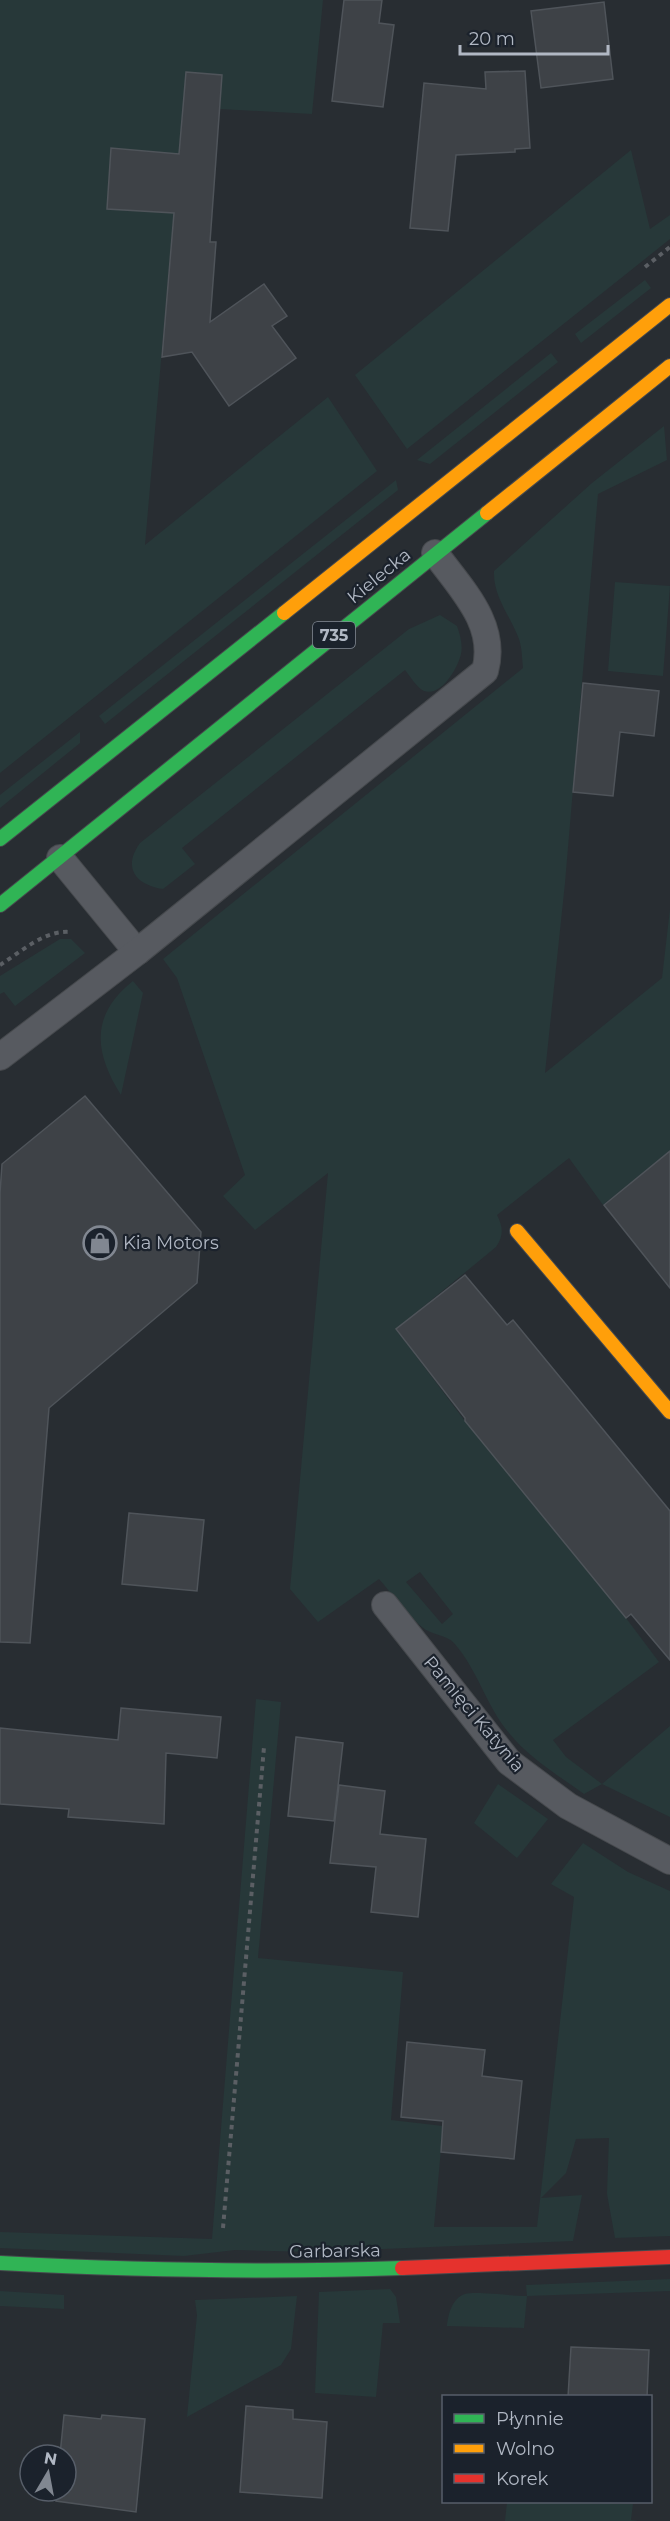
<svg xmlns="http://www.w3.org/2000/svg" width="670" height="2521" font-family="Montserrat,sans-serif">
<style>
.green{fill:#273839;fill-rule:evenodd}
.building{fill:#3e4247;stroke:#4f545a;stroke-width:1.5}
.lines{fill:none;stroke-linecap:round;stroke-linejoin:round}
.lane-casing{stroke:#46494d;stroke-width:28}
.fast-casing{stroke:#46494d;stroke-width:16}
.slow-casing{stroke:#46494d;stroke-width:16}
.jam-casing{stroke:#46494d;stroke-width:16}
.path{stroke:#5b5f64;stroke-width:4;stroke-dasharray:4.5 4.5;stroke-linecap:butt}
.lane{stroke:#575a60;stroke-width:26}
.fast{stroke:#30b455;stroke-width:14}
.slow{stroke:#ff9f0a;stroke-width:14}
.jam{stroke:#e5322d;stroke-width:14}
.labels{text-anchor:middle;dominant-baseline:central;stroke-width:4.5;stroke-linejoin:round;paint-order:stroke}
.shield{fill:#1b222c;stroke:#848b96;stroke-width:1.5}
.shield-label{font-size:16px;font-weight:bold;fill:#b1b8c4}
.street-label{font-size:18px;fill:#b1b8c4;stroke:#1b222c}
.poi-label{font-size:18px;fill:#b1b8c4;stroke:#1b222c;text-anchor:start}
</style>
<rect width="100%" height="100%" fill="#282d32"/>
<g class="green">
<polygon points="0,0 323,0 312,114 183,107 145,545 328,397 377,471 0,773"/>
<polygon points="631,150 650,229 670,215 670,239 407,449 355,375"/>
<polygon points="645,280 651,288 581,343 575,334"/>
<polygon points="551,353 558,362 430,464 417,460"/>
<path d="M664,426l3,34 -69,34 -33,389 -20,190 117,-95 8,-69v242l-67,54 -34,-47 -72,57c6,12 7,20 -1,32l-100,82 69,92 161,197 33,44 -106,78 13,17 36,27 68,-58v91l-68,-33 -18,10c-25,-18 -56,-37 -75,-61 -23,-27 -31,-63 -55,-90 -7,-8 -23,-8 -32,-16 -16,-13 -29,-32 -43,-48l-61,43 -28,-33 38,-416 -73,57 -32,-34 22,-21 -68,-197 -14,-19 360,-291c-1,-10 -1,-20 -4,-29 -9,-24 -26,-42 -25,-68l98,-88zM420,1572l33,42 -11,10 -36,-42z"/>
<polygon points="396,480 398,490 105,724 99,716"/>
<polygon points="615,582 670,586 663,676 608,671"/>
<path d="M440,615l17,11c3,9 6,18 4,28 -3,13 -19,43 -37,37 -7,-3 -14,-15 -19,-21l-223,178 13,16 -32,25c-27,-4 -41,-21 -23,-46l269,-214z"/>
<polygon points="80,732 80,743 0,808 0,795"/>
<polygon points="60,939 71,939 85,953 15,1006 4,992 0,994 0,976"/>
<path d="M133,981l10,12 -22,102c-27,-43 -31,-80 12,-114z"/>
<polygon points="256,1699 281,1702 258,1958 403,1972 391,2120 443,2126 434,2227 537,2227 574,1897 551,1884 583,1843 628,1872 670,1891 670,2236 615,2238 607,2194 609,2138 576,2139 566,2173 541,2198 582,2195 573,2241 310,2252 235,2250 184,2256 0,2248 0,2232 212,2239"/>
<polygon points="498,1784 548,1819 517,1858 474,1823"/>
<path d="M670,2279v12l-143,5 -3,32 -77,-2c1,-11 5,-28 18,-32 11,-3 48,2 62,2l-1,-11z"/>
<polygon points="390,2289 396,2297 400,2323 383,2323 376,2397 315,2393 319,2292"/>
<polygon points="0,2291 64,2295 64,2309 0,2306"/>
<polygon points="297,2296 291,2349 281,2365 187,2417 197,2315 195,2300"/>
<polygon points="507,2502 633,2504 631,2520 638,2521 505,2521"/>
</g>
<g class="building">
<polygon points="344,0 382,0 379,23 394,25 383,107 332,101"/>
<polygon points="604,2 613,79 541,88 531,11"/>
<polygon points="525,71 530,148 515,149 515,152 456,155 448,231 410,228 424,83 486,89 485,72"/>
<polygon points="186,72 222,75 210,242 216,242 210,322 264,284 287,316 272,326 296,358 229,406 192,352 162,357 174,213 107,209 111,148 179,154"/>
<polygon points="583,683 659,691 654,736 620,732 613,796 573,792"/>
<polygon points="85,1096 201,1232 197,1283 49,1408 30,1643 0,1642 0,1193 2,1164"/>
<polygon points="670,1151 670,1288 604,1205"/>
<polygon points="465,1275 507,1325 513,1320 670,1511 670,1660 631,1614 626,1618 465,1421 465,1418 396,1329"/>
<polygon points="129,1513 204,1520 197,1591 122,1584"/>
<polygon points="121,1708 221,1717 217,1758 166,1753 164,1824 68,1817 69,1809 0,1804 0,1728 118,1740"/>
<polygon points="296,1737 343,1743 334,1821 288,1816"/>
<polygon points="339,1785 385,1791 380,1834 426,1839 418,1917 371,1912 376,1867 330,1863"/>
<polygon points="407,2042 485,2050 482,2076 522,2081 514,2159 441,2152 443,2121 401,2117"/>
<polygon points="571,2347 649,2350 647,2397 568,2397"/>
<polygon points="246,2406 293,2410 293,2419 327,2422 322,2498 240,2492"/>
<polygon points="64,2415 101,2419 102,2415 145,2419 136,2512 56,2501 57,2491 66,2491 66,2455 60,2455"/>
</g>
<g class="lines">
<defs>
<g id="lane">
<polyline points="60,858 137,952"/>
<path d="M0,1057l137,-105 348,-281c13,-47 -24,-82 -50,-118"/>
<polyline points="385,1605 509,1762 568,1806 670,1861"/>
</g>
<g id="fast">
<polyline points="0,839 284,613"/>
<polyline points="0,905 487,513"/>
<path d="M0,2263c134,7 268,10 402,5"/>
</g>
<g id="slow">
<polyline points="487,513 670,366"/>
<polyline points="284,613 670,305"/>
<polyline points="517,1231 670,1412"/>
</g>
<polyline id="jam" points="402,2268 670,2257"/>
</defs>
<use href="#lane" class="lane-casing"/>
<use href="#fast" class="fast-casing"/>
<use href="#slow" class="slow-casing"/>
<use href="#jam" class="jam-casing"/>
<g class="path">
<polyline points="645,267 670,247"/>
<path d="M0,965c21,-13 44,-35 70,-33"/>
<polyline points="223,2228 264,1747"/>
</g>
<use href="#lane" class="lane"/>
<use href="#fast" class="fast"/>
<use href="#slow" class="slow"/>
<use href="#jam" class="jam"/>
</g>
<defs>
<symbol id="shop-ring" viewBox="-11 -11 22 22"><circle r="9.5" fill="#1b222c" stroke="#818791" stroke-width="1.5"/><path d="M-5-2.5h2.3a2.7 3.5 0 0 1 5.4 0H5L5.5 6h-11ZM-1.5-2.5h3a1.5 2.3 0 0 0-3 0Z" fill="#818791"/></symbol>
</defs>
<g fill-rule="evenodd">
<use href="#shop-ring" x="81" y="1224" width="38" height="38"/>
</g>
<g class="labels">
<rect class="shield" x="313" y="622" width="42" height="26" rx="4.5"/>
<g class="shield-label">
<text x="334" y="635">735</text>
</g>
<g class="street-label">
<text transform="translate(379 576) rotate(-39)">Kielecka</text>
<text transform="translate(474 1714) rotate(50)">Pamięci Katynia</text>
<text transform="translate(335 2251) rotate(-1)">Garbarska</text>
</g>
<g class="poi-label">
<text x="123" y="1243">Kia Motors</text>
</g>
</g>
<rect x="442" y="2395" width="210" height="108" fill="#1b222c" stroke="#575e69" stroke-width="1.5"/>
<rect x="454" y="2414" width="30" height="9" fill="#30b455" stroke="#575e69" stroke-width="1.5"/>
<text x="496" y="2425" font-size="18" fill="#b1b8c4">Płynnie</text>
<rect x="454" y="2444" width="30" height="9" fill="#ff9f0a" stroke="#575e69" stroke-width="1.5"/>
<text x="496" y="2455" font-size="18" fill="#b1b8c4">Wolno</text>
<rect x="454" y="2474" width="30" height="9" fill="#e5322d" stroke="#575e69" stroke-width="1.5"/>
<text x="496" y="2485" font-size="18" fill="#b1b8c4">Korek</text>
<g transform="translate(48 2473) rotate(10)"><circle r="28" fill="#1b222c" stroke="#575e69" stroke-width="1.5"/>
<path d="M0-4.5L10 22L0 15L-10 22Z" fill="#818791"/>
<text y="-9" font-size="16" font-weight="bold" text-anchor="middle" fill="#b1b8c4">N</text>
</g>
<path d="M460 45v9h148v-9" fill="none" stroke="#b1b8c4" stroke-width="3"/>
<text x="469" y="45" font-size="18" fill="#b1b8c4" stroke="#1b222c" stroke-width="4.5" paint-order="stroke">20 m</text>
</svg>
